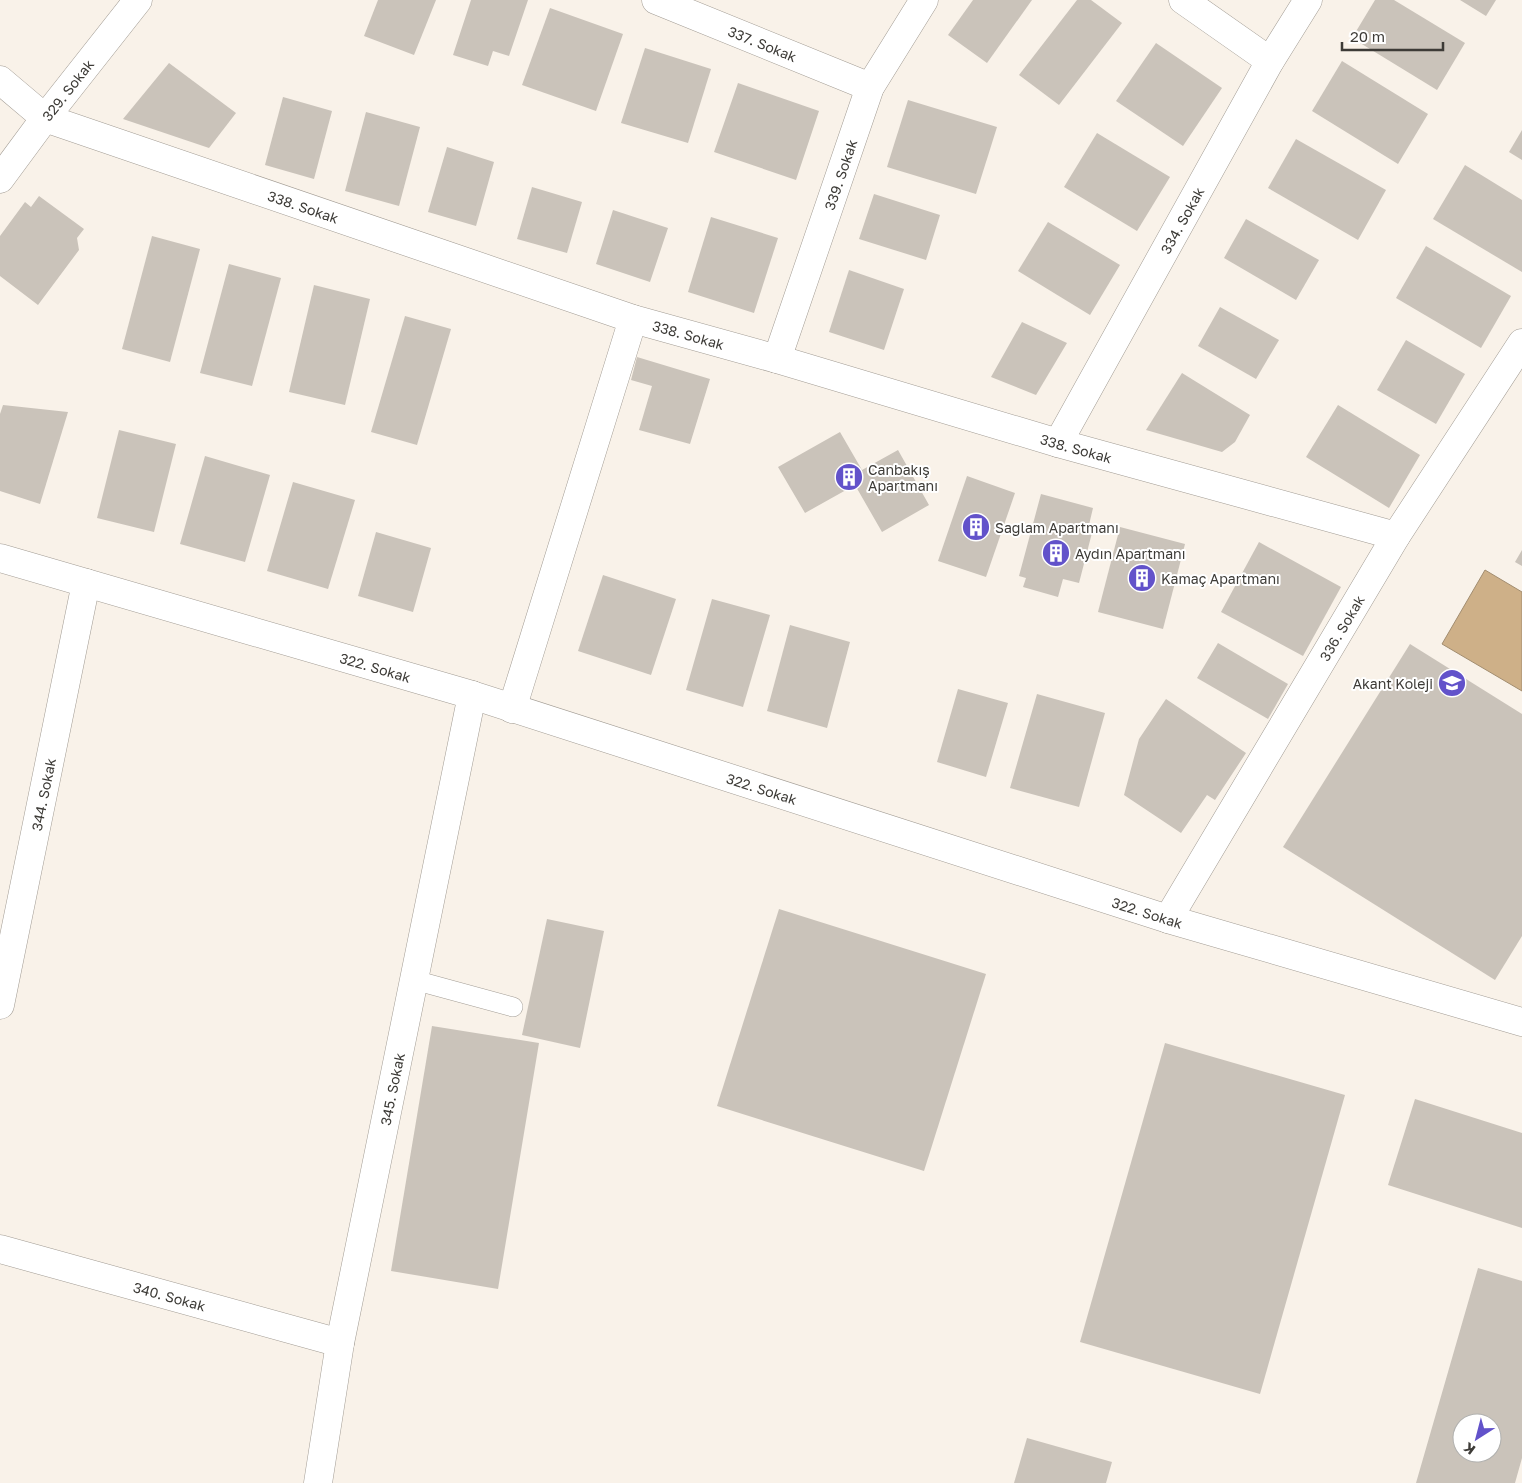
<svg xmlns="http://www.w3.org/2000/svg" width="1522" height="1483" font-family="'Golos Text',sans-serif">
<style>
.water{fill:#ceb088;stroke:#a28d70}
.building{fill:#cac3ba;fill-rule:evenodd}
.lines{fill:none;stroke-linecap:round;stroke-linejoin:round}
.service-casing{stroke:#a29c94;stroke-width:20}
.minor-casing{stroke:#a29c94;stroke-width:29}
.service{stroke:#fff;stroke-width:19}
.minor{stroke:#fff;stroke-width:28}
.labels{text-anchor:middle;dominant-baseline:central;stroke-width:4;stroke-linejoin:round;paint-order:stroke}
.street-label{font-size:14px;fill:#3d3b37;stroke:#fff}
.poi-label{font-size:14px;fill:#3d3b37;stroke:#fff;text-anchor:start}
</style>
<rect width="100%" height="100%" fill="#f9f2e9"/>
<polygon class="water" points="1485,570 1522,592 1522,691 1442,644"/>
<g class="building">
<polygon points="378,0 436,0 414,55 364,36"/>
<polygon points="471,0 528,0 509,56 493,51 488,66 453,55"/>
<polygon points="973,0 1032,0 987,63 948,35"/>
<polygon points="1077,0 1091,0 1122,23 1059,105 1019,75"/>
<polygon points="1375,0 1394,0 1465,43 1437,90 1352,38"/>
<polygon points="1460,0 1496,0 1486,16"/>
<polygon points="550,8 623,34 596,111 522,85"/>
<polygon points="1156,43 1222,88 1183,146 1116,101"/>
<polygon points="645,48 711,69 688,143 621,123"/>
<polygon points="1342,61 1428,114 1398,164 1312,111"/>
<polygon points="169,63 236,113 209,148 123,119"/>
<polygon points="738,83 819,111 796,180 714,152"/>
<polygon points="283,97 332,111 314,179 265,165"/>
<polygon points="908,100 997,127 976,194 887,167"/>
<polygon points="366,112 420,127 399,206 345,191"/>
<polygon points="1522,130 1522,160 1509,152"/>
<polygon points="1097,133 1170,177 1137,231 1064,187"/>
<polygon points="1296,139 1386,190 1358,240 1268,188"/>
<polygon points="447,147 494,162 476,226 428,212"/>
<polygon points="1465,165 1522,200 1522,272 1433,219"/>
<polygon points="532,187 582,202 567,253 517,239"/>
<polygon points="874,194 940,215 926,260 859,239"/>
<polygon points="39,196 84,229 77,238 79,250 38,305 0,276 0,236 25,202 31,207"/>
<polygon points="613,210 668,228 650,282 596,264"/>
<polygon points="711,217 778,238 754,313 688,292"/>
<polygon points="1246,219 1319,260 1296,300 1224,258"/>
<polygon points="1048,222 1120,265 1090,315 1018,271"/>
<polygon points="152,236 200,249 170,362 122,349"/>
<polygon points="1426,246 1511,296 1481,348 1396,298"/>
<polygon points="229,264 281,278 252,386 200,373"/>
<polygon points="849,270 904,289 884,350 829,332"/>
<polygon points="314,285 370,299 345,405 289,392"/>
<polygon points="1220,307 1279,340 1256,379 1198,346"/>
<polygon points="405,316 451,329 417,445 371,432"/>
<polygon points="1022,322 1067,343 1036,395 991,377"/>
<polygon points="1406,340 1465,374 1436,424 1377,390"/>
<polygon points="637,357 710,379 690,444 639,430 652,386 631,380"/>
<polygon points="1182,373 1250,415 1235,442 1222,452 1146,430"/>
<polygon points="3,405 68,412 40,504 0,491 0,414"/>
<polygon points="1338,405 1420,455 1389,508 1306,457"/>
<polygon points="119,430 176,444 154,532 97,518"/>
<polygon points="840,432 862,470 898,450 929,505 882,532 855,485 805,513 778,467"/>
<polygon points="205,456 270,475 245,562 180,544"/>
<polygon points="967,476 1015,493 986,577 938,561"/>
<polygon points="293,482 355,500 328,589 267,571"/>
<polygon points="1041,494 1093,508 1088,529 1093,529 1079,583 1063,579 1058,597 1023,587 1026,578 1019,576"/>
<polygon points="1120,527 1185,544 1163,629 1098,612"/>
<polygon points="376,532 431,548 413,612 358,596"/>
<polygon points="1259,542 1341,587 1303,656 1221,612"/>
<polygon points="1522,550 1522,566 1515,562"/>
<polygon points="603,575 676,599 651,675 578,651"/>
<polygon points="712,599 770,615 743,707 686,690"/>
<polygon points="790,625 850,642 827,728 767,711"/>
<polygon points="1218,643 1288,684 1268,719 1197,678"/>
<polygon points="1410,644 1522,714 1522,936 1495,980 1283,847"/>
<polygon points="958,689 1008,703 986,777 937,762"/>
<polygon points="1037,694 1105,713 1079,807 1010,788"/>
<polygon points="1166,699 1246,753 1215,800 1207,795 1181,833 1124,795 1139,739"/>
<polygon points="779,909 986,974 924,1171 717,1106"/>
<polygon points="547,919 604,931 580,1048 522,1035"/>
<polygon points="432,1026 539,1043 498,1289 391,1271"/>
<polygon points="1165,1043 1345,1095 1260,1394 1080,1342"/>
<polygon points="1415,1099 1522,1133 1522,1228 1388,1185"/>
<path d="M1478,1268l44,13v177l-7,25h-99zM1462,1423h30v30h-30z"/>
<polygon points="1027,1438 1112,1462 1106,1483 1014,1483"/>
</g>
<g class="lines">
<defs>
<polyline id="service" points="414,980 513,1007"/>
<g id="minor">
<path id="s1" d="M656,0l214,87"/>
<polyline points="1183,0 1270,61"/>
<path id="s2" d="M0,80l45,38 588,201 144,40 281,84 338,93"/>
<path id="s3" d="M0,179l45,-61 93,-118"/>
<path id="s4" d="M777,359l93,-272 54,-87"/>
<path id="s5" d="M1058,443l212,-382 38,-61"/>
<path id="s6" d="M0,558l472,137 696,224 354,103"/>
<polyline points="512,709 633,319"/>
<path id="s7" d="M1168,919l228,-383 126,-193"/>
<path id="s8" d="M0,1005l86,-422"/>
<path id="s9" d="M0,1249l340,94"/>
<path id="s10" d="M318,1483l22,-140 132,-648"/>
</g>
</defs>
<use href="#service" class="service-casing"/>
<use href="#minor" class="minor-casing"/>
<use href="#service" class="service"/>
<use href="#minor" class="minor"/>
</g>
<defs>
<symbol id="building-disc" viewBox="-11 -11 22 22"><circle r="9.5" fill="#6252ca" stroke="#fff"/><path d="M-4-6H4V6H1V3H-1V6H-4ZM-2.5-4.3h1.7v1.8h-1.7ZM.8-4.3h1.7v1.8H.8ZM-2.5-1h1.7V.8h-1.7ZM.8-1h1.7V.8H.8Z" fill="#fff"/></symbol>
<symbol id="school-disc" viewBox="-11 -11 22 22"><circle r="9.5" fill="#6252ca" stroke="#fff"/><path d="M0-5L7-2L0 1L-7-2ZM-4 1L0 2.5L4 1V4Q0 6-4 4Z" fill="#fff"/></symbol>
</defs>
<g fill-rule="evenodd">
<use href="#building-disc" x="833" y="461" width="32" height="32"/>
<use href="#building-disc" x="960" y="511" width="32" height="32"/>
<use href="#building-disc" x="1040" y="537" width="32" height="32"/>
<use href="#building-disc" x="1126" y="562" width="32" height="32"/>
<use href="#school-disc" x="1436" y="667" width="32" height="32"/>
</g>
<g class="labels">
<g class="street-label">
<text stroke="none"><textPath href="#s1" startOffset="115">337. Sokak</textPath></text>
<text stroke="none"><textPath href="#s3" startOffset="112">329. Sokak</textPath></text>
<text stroke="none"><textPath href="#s4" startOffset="195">339. Sokak</textPath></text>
<text stroke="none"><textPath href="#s2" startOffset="332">338. Sokak</textPath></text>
<text stroke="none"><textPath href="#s5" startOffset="255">334. Sokak</textPath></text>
<text stroke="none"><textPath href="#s2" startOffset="738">338. Sokak</textPath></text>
<text stroke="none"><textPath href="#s2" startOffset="1142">338. Sokak</textPath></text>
<text stroke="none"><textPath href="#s7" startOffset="339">336. Sokak</textPath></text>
<text stroke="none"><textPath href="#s6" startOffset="391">322. Sokak</textPath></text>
<text stroke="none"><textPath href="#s6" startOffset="796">322. Sokak</textPath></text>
<text stroke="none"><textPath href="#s8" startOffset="215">344. Sokak</textPath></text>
<text stroke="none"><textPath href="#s6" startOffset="1201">322. Sokak</textPath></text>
<text stroke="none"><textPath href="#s10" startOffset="401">345. Sokak</textPath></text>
<text stroke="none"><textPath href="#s9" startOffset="176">340. Sokak</textPath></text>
</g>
<g class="poi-label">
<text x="868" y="469">Canbakış<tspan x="868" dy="16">Apartmanı</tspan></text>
<text x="995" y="527">Sağlam Apartmanı</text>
<text x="1075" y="553">Aydın Apartmanı</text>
<text x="1161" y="578">Kamaç Apartmanı</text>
<text x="1433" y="683" text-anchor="end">Akant Koleji</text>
</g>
</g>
<g transform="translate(1477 1438) rotate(216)"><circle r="24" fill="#ffffff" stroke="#b1b1af"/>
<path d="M0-4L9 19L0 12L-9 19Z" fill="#6252ca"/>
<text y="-8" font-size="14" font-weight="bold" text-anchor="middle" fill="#3d3b37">K</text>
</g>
<path d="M1342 42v8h101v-8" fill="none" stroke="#3d3b37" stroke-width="2.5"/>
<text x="1350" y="42" font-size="15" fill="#3d3b37" stroke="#ffffff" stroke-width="4" paint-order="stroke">20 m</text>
</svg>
